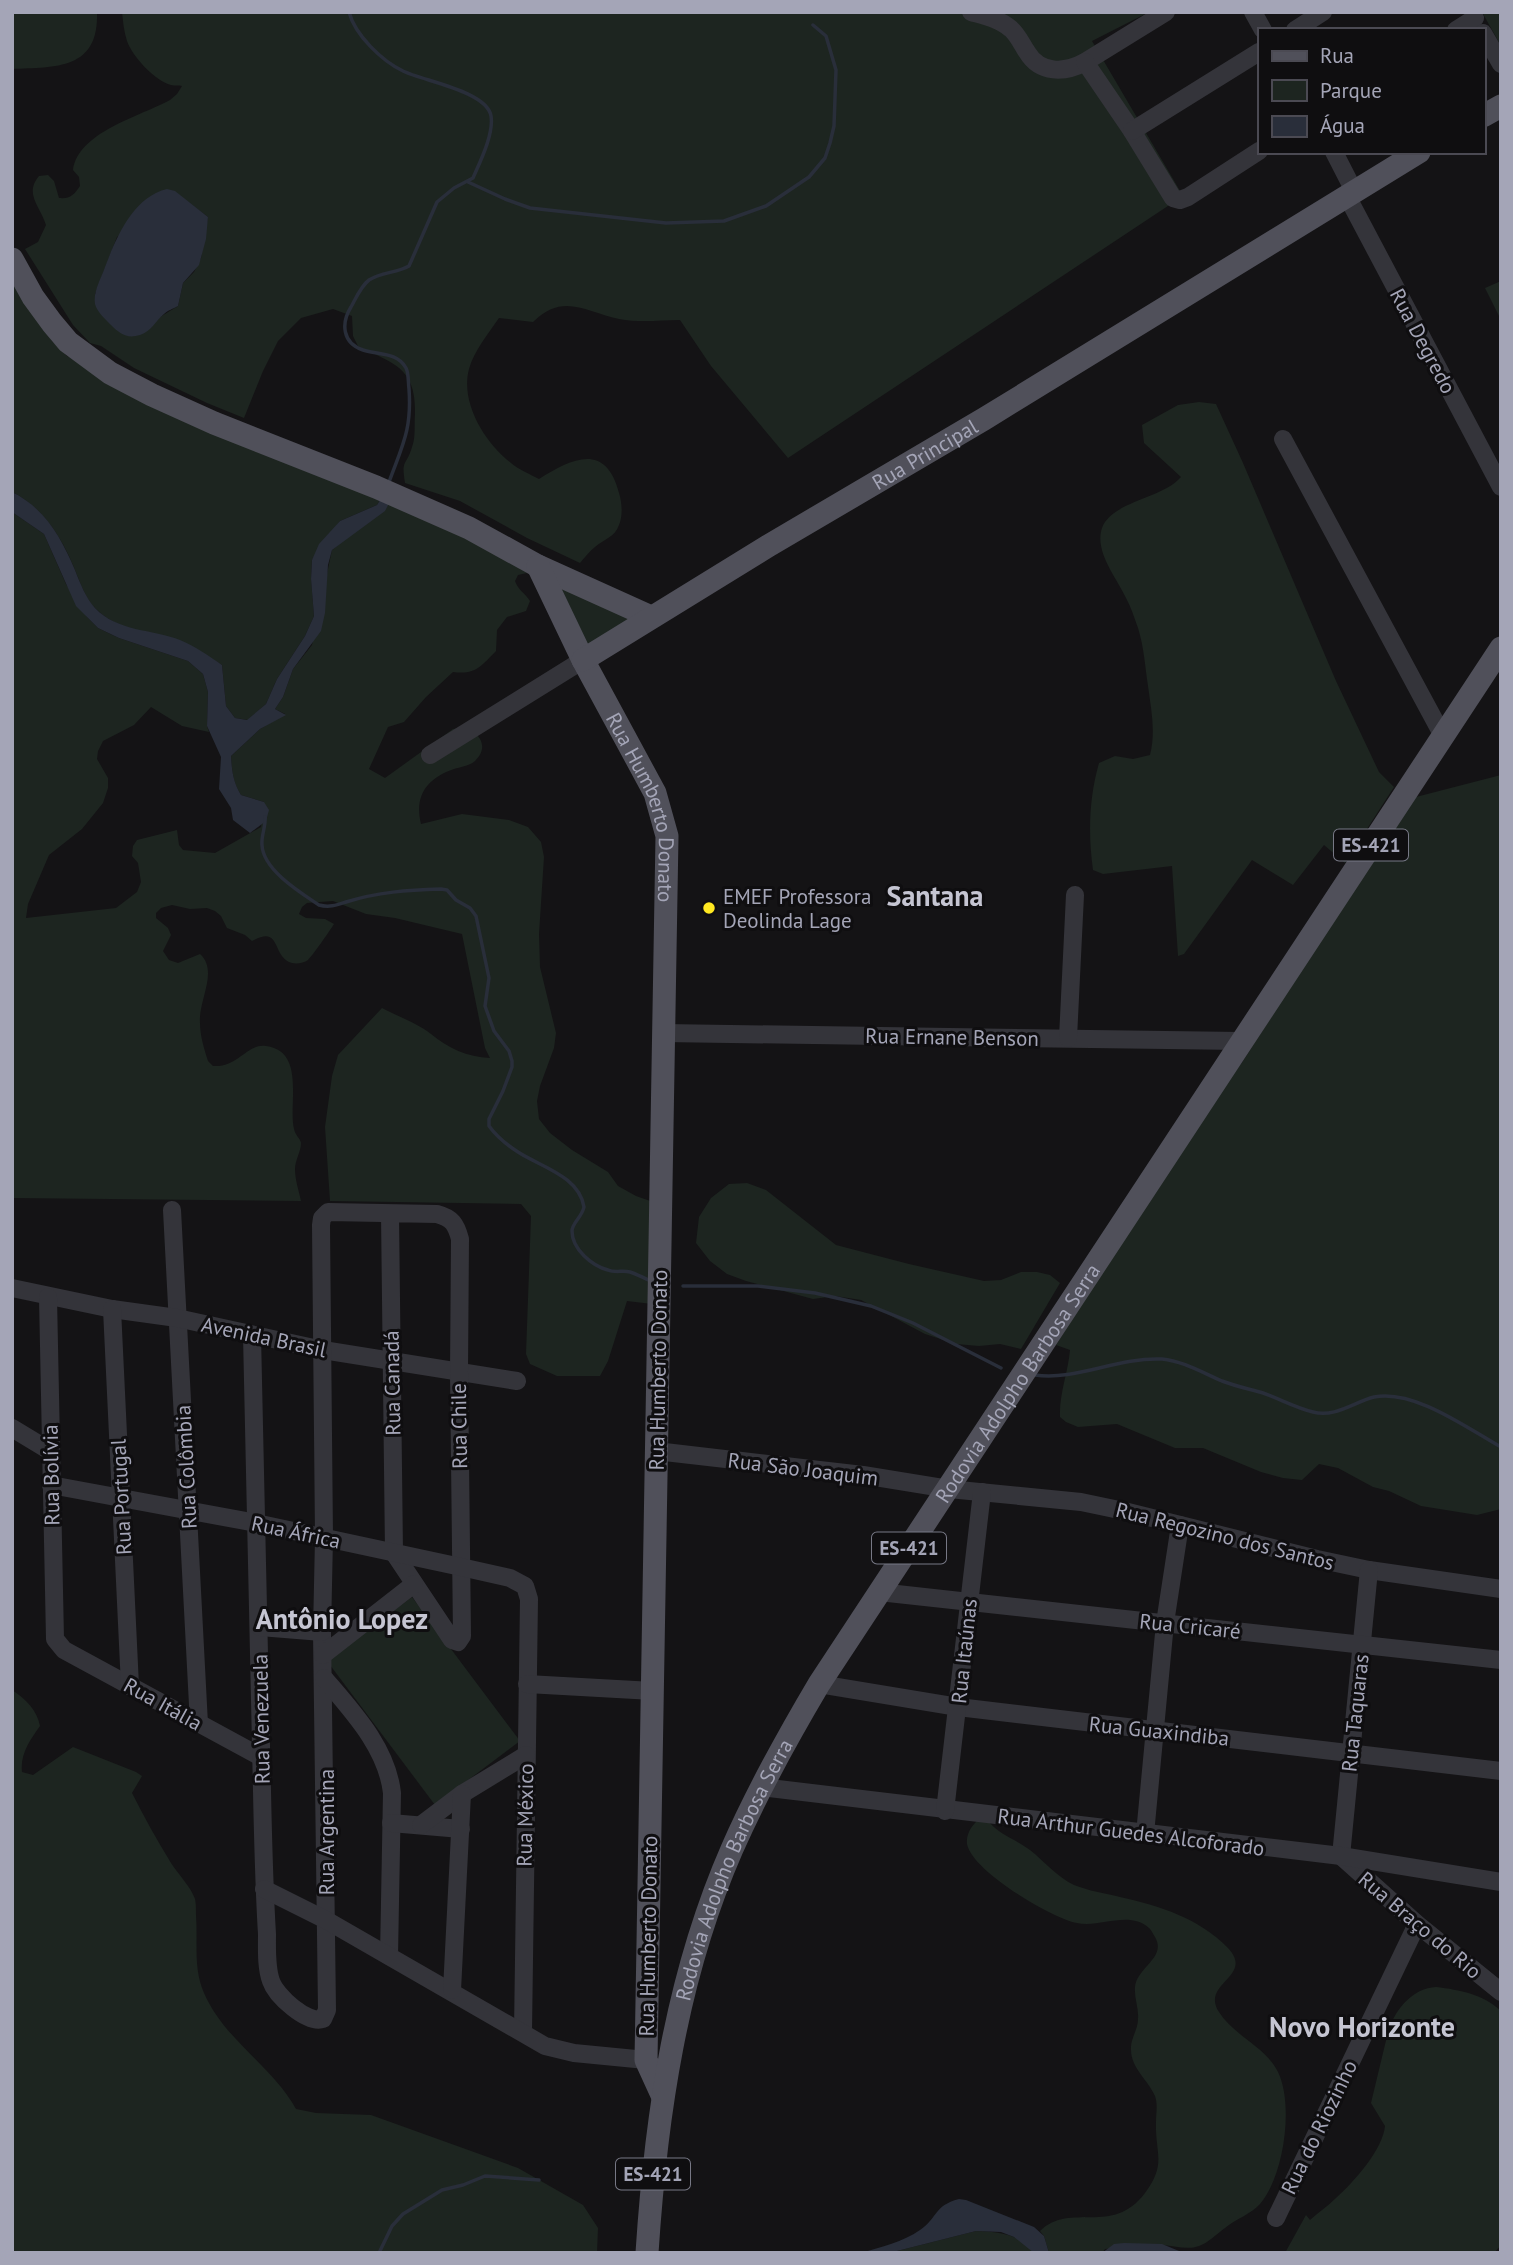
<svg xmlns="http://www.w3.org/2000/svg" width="1513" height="2265" font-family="'PT Sans',sans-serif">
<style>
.green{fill:#1d2520;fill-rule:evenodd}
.water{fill:#292e3a}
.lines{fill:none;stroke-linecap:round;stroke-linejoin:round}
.stream{stroke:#292e3a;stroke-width:3.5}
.minor{stroke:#34343a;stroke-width:18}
.major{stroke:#50505a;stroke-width:23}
.poi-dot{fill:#ffe821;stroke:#0f0e10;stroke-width:2.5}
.labels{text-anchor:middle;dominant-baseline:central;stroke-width:6;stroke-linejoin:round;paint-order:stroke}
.shield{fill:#0f0e10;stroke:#777885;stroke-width:2}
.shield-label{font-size:19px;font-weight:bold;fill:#a4a5b7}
.street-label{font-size:21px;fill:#a4a5b7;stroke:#0f0e10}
.poi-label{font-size:21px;fill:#a4a5b7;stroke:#0f0e10;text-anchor:start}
.district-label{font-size:28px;font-weight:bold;fill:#c5c5d2;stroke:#0f0e10}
</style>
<rect width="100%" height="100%" fill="#141315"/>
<g class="green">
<path d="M12,12h85c2,58 -41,55 -85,57z"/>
<path d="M122,12h1027l-57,29 91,155 -395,262 -77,-92 -31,-46c-20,0 -40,3 -61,-1 -33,-7 -56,-27 -86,3l-34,-4c-11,16 -25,33 -30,51 -9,34 16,74 42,94 8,7 19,11 28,16 33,-21 67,-37 80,14 3,9 4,23 0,32 -4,12 -15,14 -24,22 -5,4 -10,10 -15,16l-53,-25 -67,-37 -55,-18c-4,-24 1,-16 7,-36 4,-10 2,-23 3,-33 1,-47 -21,-50 -57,-68l-5,-10 -1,-20 -19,-7 -32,9 -23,23 -15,30 -19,47 -37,-15 -73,-35 -33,-22 -11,-3 -17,-18 -48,-76 13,-7 8,-17c-6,-19 -22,-31 -7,-49l9,-1 6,6 5,17c11,1 15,-3 21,-12l-1,-9 -6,-7c5,-38 68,-54 97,-70l7,-6 5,-8c-3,-1 -7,0 -11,-1 -16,-4 -39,-29 -44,-44 -3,-9 -4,-19 -5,-29zM175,192l33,25 -7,41 -7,14 -11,11 -5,23 -18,11 -65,-23 22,-57z"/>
<polygon points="1482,12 1501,12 1501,46"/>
<path d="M12,271l40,70 15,15 321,131 -11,18 -37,16 -28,39 -1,18 3,38 -9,20 -28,43 -11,25 -18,16 -13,-2 -9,-12 -4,-41c-35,-25 -101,-29 -127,-57 -10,-10 -15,-26 -20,-38 -13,-32 -31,-62 -63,-78z"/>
<polygon points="1501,281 1501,320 1485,288"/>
<path d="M1199,402l17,2 27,59 93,218 43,91 15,15 -49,76 -21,-18 -31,40 -41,-25 -68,94 -6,2 -6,-90 -69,8 -10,-4c-5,-36 -4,-72 6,-107l16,-7 18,3 17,-4c6,-24 1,-46 -2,-69 -3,-20 -4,-39 -10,-58 -4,-11 -7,-21 -12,-30 -9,-20 -32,-46 -24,-70 10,-27 60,-29 79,-51l-37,-34 -2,-18 36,-20z"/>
<path d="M396,490l131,83 -9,2 -3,6c3,9 10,12 15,20l-4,10 -19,6 -10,13 -1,21c-15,15 -20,24 -43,21l-27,25 -22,25 -16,5 -19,42 16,9 68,-49c21,-5 40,15 22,32 -6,5 -14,6 -21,8 -27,9 -40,27 -33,55l41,-10 47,6 19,7 13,15 3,15 -5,77 1,33 16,66 -2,15 -14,38 -3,15 2,18 11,14 22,17 36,22 10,14 18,10 20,7 -4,101 -25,-3 -19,60 -8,15h-43l-27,-12 -4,-10 5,-138 -10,-12 -191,-3 -5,-74 7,-51 6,-21 44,-47c15,8 35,15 49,26 17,14 36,23 59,24l-5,-10 -23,-114 -67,-16 -29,-4 -33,-13 -26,2 -5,4 -3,7 7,4 19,1 9,5c-5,8 -21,31 -26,36 -4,3 -11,4 -16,3 -21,-6 -10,-39 -40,-22l-7,-6 -18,-7 -6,-12 -6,-5 -8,-3 -17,1 -18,-4 -11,3 -5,5v5l12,10 3,7 -8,16 6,9 9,3 22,-9c19,17 -2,47 0,69 0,13 4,25 8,38l5,5c25,2 34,-23 53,-20 40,5 22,59 28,83 1,6 6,9 7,14 0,9 -6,17 -6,26 0,11 4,22 6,32l-289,-3v-686l32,22 22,50 21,33 11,11 21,10 69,23 15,13 5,18 -1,34 2,6 -27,-6 -31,-19 -17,18 -31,16 -5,10 -1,8 11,19v10l-5,15 -21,26 -33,26 -21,49 -2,14 90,-10 21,-16 4,-10 -3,-19 -6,-7 1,-10 4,-6 40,-10 2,15 4,5 32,3 46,-26 3,-25 -23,-7c-8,-12 -9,-24 -10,-39l29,-27 25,-15 -10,-5 8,-12 10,-28 19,-24 20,-95 17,-14z"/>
<polygon points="553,582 635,619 583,650"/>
<path d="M1501,775v734l-24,6 -56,-9 -32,-15 -16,-4 -35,-19 -19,-4 -17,16 -19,-2 -22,-6 -58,-24h-28l-58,-24 -39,3 -12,-5 -6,-5c-1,-23 8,-44 10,-67l-14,-5 143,-226 44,-58 169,-263z"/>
<polygon points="747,1183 766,1190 836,1245 909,1264 984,1281 1001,1280 1021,1272 1037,1272 1050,1275 1060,1283 1021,1349 1000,1344 979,1346 956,1344 925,1334 861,1300 835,1296 813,1299 746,1281 727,1274 710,1261 696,1243 699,1217 711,1198 729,1184"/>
<polygon points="412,1597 520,1741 435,1805 327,1661"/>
<path d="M12,1690c14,9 25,20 28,36 -10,14 -20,28 -18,46l11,3 40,-28 63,25 6,4 -10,17c12,24 25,47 39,70 7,11 20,24 24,36 1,4 1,11 1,16 2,27 -3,53 8,78 21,48 68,72 92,116l20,4 55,2 147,53 65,37 15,23 -1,25h-585z"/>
<path d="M977,1821l12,1c11,13 28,18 41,28 15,12 27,27 44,35 15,6 30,8 46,12 40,9 79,21 108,51 27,29 -28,35 -9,64 15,24 46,34 59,60 16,33 6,104 -18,132 -9,10 -24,15 -35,24 -7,5 -17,15 -26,18 -13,5 -28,-2 -41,-1 -18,0 -36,2 -53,4l-3,4h-53l-5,-17 -4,-5c31,-30 72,6 105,-38 22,-30 10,-39 11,-71 0,-9 2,-17 -1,-26 -7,-16 -24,-28 -24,-46 -1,-11 7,-20 7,-31 1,-11 -4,-21 -3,-32 2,-20 32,-29 20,-50 -1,-1 -4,-8 -6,-9 -20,-18 -49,0 -72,-5 -26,-5 -105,-52 -110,-79 -1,-10 4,-17 10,-23z"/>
<path d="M1436,1987c24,3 47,7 65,24v234l-7,8h-209l21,-38 4,5c9,-8 18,-14 26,-22 18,-16 47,-49 49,-72l-14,-23 18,-75c8,-20 24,-40 47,-41z"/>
<path d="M976,2231c21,1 44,2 58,22h-145z"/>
</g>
<g class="water">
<path d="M167,189l8,2 33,26 -2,22 -7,26 -16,18 -5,23c-5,3 -10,4 -14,8 -9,7 -12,17 -24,21 -13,4 -20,-1 -29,-10 -6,-6 -14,-13 -16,-21 -2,-13 6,-25 10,-37 11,-29 28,-70 62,-78z"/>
<path d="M388,487l8,3 -11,21 -53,39 -4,15 -3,48 -4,18 -28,38 -10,28 -8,12 11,6 -26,14 -29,27c1,15 2,26 10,39l23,7 5,8 -3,11 -16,12 -17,-13 -2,-12 -12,-19 2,-32 -14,-31 1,-34 -5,-18 -15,-13 -69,-23 -21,-10 -22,-22 -32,-72 -32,-22v-20c33,16 50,47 63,78 5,13 11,28 20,38 23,24 57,21 85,32 15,6 29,16 42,25l4,41 9,12 12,2 19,-16 11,-25 28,-43 9,-20 -3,-37 1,-19 7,-16 21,-23 37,-16z"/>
<path d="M959,2199l7,1 68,27 10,9 5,17h-15l-20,-16 -13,-5 -25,-1 -87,22h-28c20,-6 42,-11 59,-23 18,-12 13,-24 39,-31z"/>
<polygon points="1124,2243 1162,2244 1184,2253 1102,2253 1114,2244"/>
</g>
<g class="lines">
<g class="stream">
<path d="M349,12c6,23 33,49 54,59 20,10 84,20 88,45 3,18 -11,46 -18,62l-19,10 -17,14 -28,64c-12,7 -28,6 -40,14 -8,6 -13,18 -18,27 -10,16 -9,36 12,43 15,5 34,2 43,18 3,6 2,14 3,21 3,41 -7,57 -20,93"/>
<polyline points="468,182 505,199 530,208 666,223 724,221 766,206 809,177 825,158 830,143 834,126 836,70 826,36 813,25"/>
<path d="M265,817c1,9 -4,19 -3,28 1,25 39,48 57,60 10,3 18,0 27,-3 32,-10 62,-12 95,-13l6,1 9,10 14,8 6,8 13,62 -4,28 9,25 15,20 3,10v6l-9,24 -14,28v7c8,11 18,19 29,26 23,15 61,24 66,55 -2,10 -12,16 -12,24 0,18 20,35 36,39 7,3 15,0 22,2 7,2 13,6 21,9"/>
<polyline points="683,1286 758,1286 815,1293 871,1306 913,1323 1001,1368"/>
<path d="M1035,1375c41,6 82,-18 127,-16 21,2 41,14 60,22 13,5 27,8 41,12 17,6 33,15 50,19 22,6 41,-10 61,-15 40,-8 93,31 127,50"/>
<polyline points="379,2253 392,2226 403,2214 442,2190 463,2185 485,2176 539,2180"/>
</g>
<g class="minor">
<path d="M971,12c14,4 29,7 40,17 7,6 11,16 16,23 13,22 38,21 58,10l81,-50"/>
<polyline points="1253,12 1263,30"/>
<polyline points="1295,30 1323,12"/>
<polyline points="1456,30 1475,18"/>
<polyline points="1483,33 1501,64"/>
<polyline points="1085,62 1132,131 1173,198 1180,200 1188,197 1259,151"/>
<polyline points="1132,131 1259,52"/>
<polyline points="1334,152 1354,191"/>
<polyline points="1347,196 1501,487"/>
<polyline points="1283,439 1443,736"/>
<polyline points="430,755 583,660"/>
<polyline points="663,1033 1241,1041"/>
<polyline points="1068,1038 1075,895"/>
<polyline points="172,1210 199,1724"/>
<polyline points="12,1288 112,1309 177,1318 323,1350 517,1381"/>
<polyline points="48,1297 55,1639 64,1650 261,1757"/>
<polyline points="112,1309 130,1686"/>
<path d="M252,1335c3,152 7,304 10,456 1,48 2,95 5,143 0,15 -1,33 4,47 5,15 36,43 52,38l4,-9 -5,-378 2,-94 -3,-313 1,-7 6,-6 109,2c15,4 19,10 23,25l-1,133 3,264 -4,6 -6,-2 -58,-87 -4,-339"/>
<polyline points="12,1428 50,1451"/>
<polyline points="656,1451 863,1475 949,1489 1081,1502 1124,1511 1317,1559 1369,1570 1501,1589"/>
<polyline points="51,1485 256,1523 461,1567 510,1578 525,1586 529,1599 523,2031"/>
<polyline points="1369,1570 1341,1856 1417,1924 1501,1992"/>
<polyline points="879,1592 1501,1660"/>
<polyline points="260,1627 322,1632"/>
<polyline points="323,1655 414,1584"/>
<path d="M324,1678c29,34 63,70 68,115l-3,163"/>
<polyline points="527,1684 653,1691"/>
<polyline points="819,1684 958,1707 1501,1771"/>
<polyline points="761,1787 1341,1856 1501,1882"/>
<polyline points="945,1811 982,1492"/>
<polyline points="391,1823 461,1829"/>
<polyline points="421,1825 462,1794 526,1755"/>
<polyline points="1145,1834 1165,1623 1180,1525"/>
<polyline points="264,1889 326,1920 545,2046 574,2053 646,2060"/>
<polyline points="452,1990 462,1794"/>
<polyline points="1276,2218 1417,1924"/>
</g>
<g class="major">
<polyline points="1483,116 1501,106"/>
<polyline points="12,259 33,297 52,323 68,342 110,373 152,395 214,423 376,487 469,528 538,566 651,617"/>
<path id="s1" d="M538,566l45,94 72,133 12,43 -21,1224 16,35"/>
<path id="s2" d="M583,660l185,-114 216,-127 435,-267"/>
<path id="s3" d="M647,2253c9,-138 29,-276 85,-404 25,-57 55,-111 87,-165l682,-1036"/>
</g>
</g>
<circle class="poi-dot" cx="709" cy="908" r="7"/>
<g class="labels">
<g class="shield">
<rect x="1334" y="829.5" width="74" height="31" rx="5"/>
<rect x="872" y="1532.5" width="74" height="31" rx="5"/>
<rect x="616" y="2158.5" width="74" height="31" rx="5"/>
</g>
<g class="shield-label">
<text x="1371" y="845">ES-421</text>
<text x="909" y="1548">ES-421</text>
<text x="653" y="2174">ES-421</text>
</g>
<g class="street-label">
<text transform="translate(1423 341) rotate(62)">Rua Degredo</text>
<text stroke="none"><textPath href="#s2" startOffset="399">Rua Principal</textPath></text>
<text stroke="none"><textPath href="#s1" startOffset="266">Rua Humberto Donato</textPath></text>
<text transform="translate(952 1037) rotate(1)">Rua Ernane Benson</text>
<text transform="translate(264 1337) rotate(12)">Avenida Brasil</text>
<text transform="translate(658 1370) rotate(-89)">Rua Humberto Donato</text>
<text stroke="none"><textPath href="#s3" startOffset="962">Rodovia Adolpho Barbosa Serra</textPath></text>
<text transform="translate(392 1383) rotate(-91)">Rua Canadá</text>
<text transform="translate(459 1426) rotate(-91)">Rua Chile</text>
<text transform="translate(186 1467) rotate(-93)">Rua Colômbia</text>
<text transform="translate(803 1469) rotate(7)">Rua São Joaquim</text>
<text transform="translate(51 1475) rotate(-91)">Rua Bolívia</text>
<text transform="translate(121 1497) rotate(-93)">Rua Portugal</text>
<text transform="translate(296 1532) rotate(12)">Rua África</text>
<text transform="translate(1225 1536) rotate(14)">Rua Regozino dos Santos</text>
<text transform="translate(1190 1626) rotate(6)">Rua Cricaré</text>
<text transform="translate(964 1651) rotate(-84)">Rua Itaúnas</text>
<text transform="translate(163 1704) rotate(29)">Rua Itália</text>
<text transform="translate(1355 1713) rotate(-84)">Rua Taquaras</text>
<text transform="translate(261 1719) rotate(-91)">Rua Venezuela</text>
<text transform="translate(1159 1731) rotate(6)">Rua Guaxindiba</text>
<text transform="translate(525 1815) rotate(-89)">Rua México</text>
<text transform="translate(326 1832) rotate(-90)">Rua Argentina</text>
<text transform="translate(1131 1832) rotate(7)">Rua Arthur Guedes Alcoforado</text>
<text stroke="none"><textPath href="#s3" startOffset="396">Rodovia Adolpho Barbosa Serra</textPath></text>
<text transform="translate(1420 1925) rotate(40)">Rua Braço do Rio</text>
<text transform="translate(648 1936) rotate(-89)">Rua Humberto Donato</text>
<text transform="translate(1319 2127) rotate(-64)">Rua do Riozinho</text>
</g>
<g class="poi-label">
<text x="723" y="896">EMEF Professora<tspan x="723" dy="24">Deolinda Lage</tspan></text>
</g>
<g class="district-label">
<text x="935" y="895">Santana</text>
<text x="342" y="1618">Antônio Lopez</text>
<text x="1362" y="2026">Novo Horizonte</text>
</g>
</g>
<rect width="1513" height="2265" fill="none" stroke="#a4a5b7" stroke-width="28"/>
<rect x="1258" y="28" width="228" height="126" fill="#0f0e10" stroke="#4b4a53" stroke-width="2"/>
<rect x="1272" y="51" width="35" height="10" fill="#50505a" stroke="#4b4a53" stroke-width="2"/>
<text x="1320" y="63" font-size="21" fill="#a4a5b7">Rua</text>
<rect x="1272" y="80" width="35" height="21" fill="#1d2520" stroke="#4b4a53" stroke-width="2"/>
<text x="1320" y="98" font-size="21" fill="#a4a5b7">Parque</text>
<rect x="1272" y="116" width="35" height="21" fill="#292e3a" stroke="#4b4a53" stroke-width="2"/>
<text x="1320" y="133" font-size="21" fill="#a4a5b7">Água</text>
</svg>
